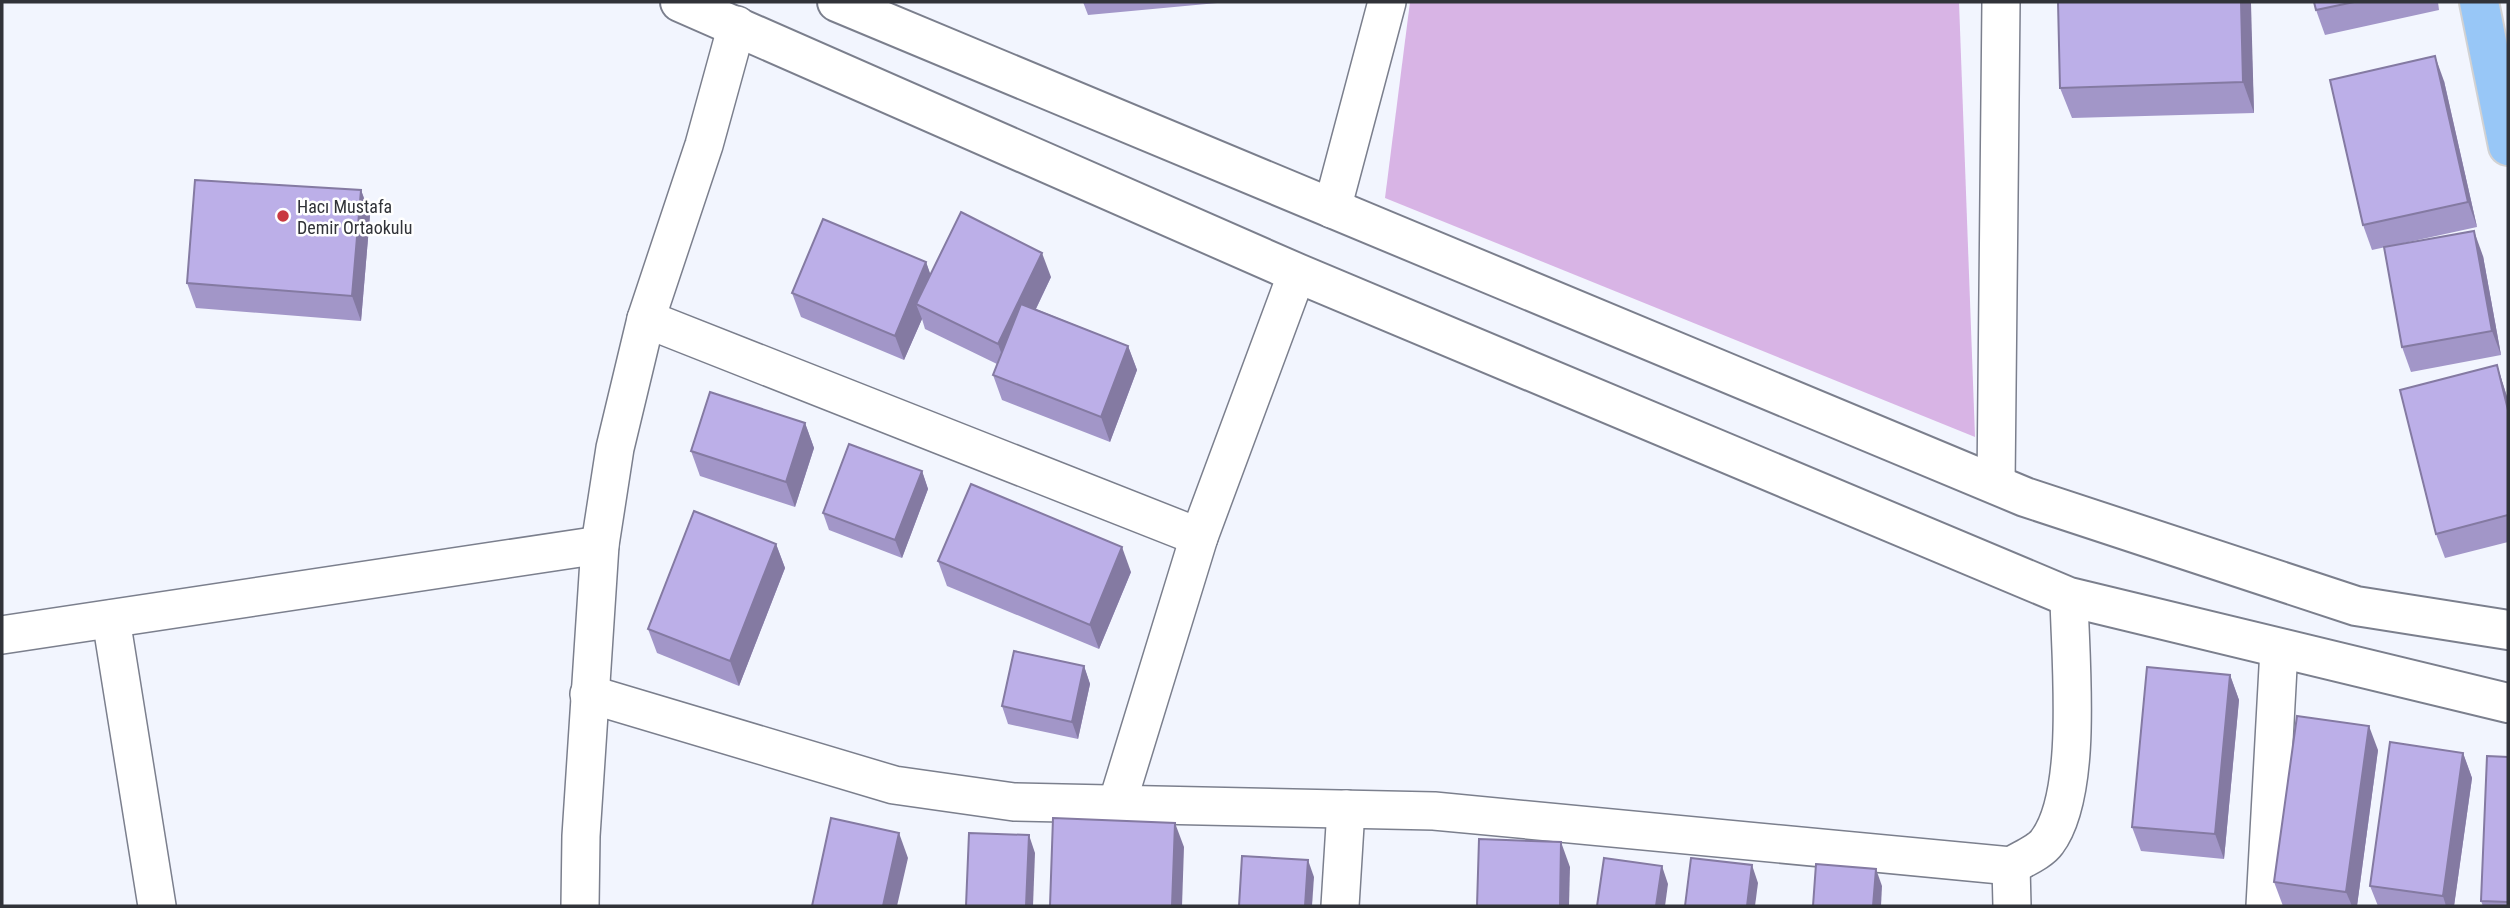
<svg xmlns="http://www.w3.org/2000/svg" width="2510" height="908" font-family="'Roboto Condensed',sans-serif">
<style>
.park{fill:#d8b4e5}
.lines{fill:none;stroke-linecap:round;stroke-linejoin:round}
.minor-casing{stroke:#7b7f8d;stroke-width:40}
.tertiary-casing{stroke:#7b7f8d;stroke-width:42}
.primary-casing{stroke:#d2d2d3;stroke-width:42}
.minor{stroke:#fff;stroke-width:37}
.tertiary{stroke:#fff;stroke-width:38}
.primary{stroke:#98c7f7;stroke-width:38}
.wall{fill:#a296c8}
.shaded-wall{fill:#847aa2}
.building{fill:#bcafe8;stroke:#847aa2;stroke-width:2}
.poi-dot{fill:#c93940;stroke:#fff;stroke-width:2.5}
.labels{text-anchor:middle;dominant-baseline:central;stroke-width:5;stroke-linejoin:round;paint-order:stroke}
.poi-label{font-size:18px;fill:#313339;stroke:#fff;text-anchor:start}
</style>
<rect width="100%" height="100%" fill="#f2f5fe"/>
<polygon class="park" points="1410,2 1959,2 1975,437 1385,198"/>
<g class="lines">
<defs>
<g id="minor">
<polyline points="1332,209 1387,2"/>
<polyline points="646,319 1199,537"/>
<polyline points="1996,485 2001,2"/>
<polyline points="111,619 157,906"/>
<polyline points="2,635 600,545"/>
<path d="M589,694l305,91 120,17 420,9 577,55c11,-7 29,-14 36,-24 37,-49 23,-183 22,-245"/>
<polyline points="1117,804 1199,537 1297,273"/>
<polyline points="2011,866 2012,906"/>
<polyline points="580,906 581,836 600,545 615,448 646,319 704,145 737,25"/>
<polyline points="1340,906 1346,809"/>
<polyline points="2265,906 2279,649"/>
</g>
<g id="tertiary">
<polyline points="680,2 1297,273 2069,597 2508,703"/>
<polyline points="837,2 2025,497 2356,606 2508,630"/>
</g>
<polyline id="primary" points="2479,2 2508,146"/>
</defs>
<use href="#minor" class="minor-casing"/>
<use href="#tertiary" class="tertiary-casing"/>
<use href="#primary" class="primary-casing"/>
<use href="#minor" class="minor"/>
<use href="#tertiary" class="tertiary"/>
<use href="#primary" class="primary"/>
</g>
<g class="wall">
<polygon points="1083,2 1228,2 1088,15"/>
<polygon points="2058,2 2250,2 2254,113 2072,118 2060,88"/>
<polygon points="2314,2 2438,2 2439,10 2325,35 2316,10"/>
<polygon points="2444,81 2477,227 2372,250 2363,225"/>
<polygon points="361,190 370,215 361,321 196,308 187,283"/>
<polygon points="2483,256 2501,355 2411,372 2402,347"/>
<polygon points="926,262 930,274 1051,277 1036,309 1128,346 1137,370 1110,442 1002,400 993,375 997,364 925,329 922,319 904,360 801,317 792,293"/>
<polygon points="2497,365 2508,400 2508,542 2445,558 2436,534"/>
<polygon points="805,423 814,448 795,507 700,476 691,451"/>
<polygon points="922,471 928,489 902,558 829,530 823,513"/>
<polygon points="776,544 785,568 739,686 657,653 648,629"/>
<polygon points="938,561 1131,572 1099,649 947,586"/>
<polygon points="1084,666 1090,684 1078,739 1008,724 1002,706"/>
<polygon points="2230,675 2239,700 2224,859 2141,851 2132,827"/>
<polygon points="2378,750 2357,906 2283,906 2274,882"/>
<polygon points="2463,753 2472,778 2454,906 2378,906 2370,886"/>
<polygon points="2508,757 2508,906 2483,906 2481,901"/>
</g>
<g class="shaded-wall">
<polygon points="2241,2 2250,2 2251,3 2254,113 2243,82"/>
<polygon points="2435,56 2444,81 2477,227 2468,202"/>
<polygon points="361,190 370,215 361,321 352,296"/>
<polygon points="2474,231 2483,256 2501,355 2492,331"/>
<polygon points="1042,253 1051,277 1007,369 998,344"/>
<polygon points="926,262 935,287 916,304 922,319 904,360 895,336"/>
<polygon points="1128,346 1137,370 1110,442 1101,417"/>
<polygon points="2497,365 2508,400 2508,410"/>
<polygon points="805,423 814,448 795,507 786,482"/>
<polygon points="922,471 928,489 902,558 895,540"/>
<polygon points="776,544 785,568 739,686 730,661"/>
<polygon points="1122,547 1131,572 1099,649 1090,625"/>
<polygon points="1084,666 1090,684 1078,739 1072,722"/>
<polygon points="2230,675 2239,700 2224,859 2215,834"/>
<polygon points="2369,726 2378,750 2357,906 2352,906 2346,892"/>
<polygon points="2463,753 2472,778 2454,906 2446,906 2443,896"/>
<polygon points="1175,823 1184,847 1182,906 1172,906"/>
<polygon points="899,833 908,858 897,906 883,906"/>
<polygon points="1029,835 1035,853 1033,906 1026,906"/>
<polygon points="1561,842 1570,867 1569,906 1560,906"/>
<polygon points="1308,860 1314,877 1312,906 1305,906"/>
<polygon points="1752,865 1758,883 1755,906 1747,906"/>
<polygon points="1662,866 1668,884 1665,906 1656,906"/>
<polygon points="1876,869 1882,886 1881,906 1873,906"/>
</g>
<g class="building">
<polygon points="2058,2 2241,2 2243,82 2060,88"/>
<polygon points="2314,2 2354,2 2316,10"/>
<polygon points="2435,56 2468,202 2363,225 2330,80"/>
<polygon points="195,180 361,190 352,296 187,283"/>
<polygon points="961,212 1042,253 998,344 916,304"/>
<polygon points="823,219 926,262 895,336 792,293"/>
<polygon points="2474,231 2492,331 2402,347 2384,247"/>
<polygon points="1021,304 1128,346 1101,417 993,375"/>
<polygon points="2497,365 2508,410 2508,515 2436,534 2400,390"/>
<polygon points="710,392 805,423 786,482 691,451"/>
<polygon points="849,444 922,471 895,540 823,513"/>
<polygon points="971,484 1122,547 1090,625 938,561"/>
<polygon points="694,511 776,544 730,661 648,629"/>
<polygon points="1014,651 1084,666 1072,722 1002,706"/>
<polygon points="2147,667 2230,675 2215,834 2132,827"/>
<polygon points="2297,716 2369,726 2346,892 2274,882"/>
<polygon points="2390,742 2463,753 2443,896 2370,886"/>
<polygon points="2487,756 2508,757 2508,902 2481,901"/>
<polygon points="831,818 899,833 883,906 812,906"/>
<polygon points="1053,818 1175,823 1172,906 1050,906"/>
<polygon points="969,833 1029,835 1026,906 966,906"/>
<polygon points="1479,839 1561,842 1560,906 1477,906"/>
<polygon points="1242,856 1308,860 1305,906 1239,906"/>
<polygon points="1604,858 1662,866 1656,906 1597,906"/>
<polygon points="1691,858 1752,865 1747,906 1685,906"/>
<polygon points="1816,864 1876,869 1873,906 1813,906"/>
</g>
<circle class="poi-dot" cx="283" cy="216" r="7"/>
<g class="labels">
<g class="poi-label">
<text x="297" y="206">Hacı Mustafa<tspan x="297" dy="21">Demir Ortaokulu</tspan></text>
</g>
</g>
<rect width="2510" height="908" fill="none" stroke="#313339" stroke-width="7"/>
</svg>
